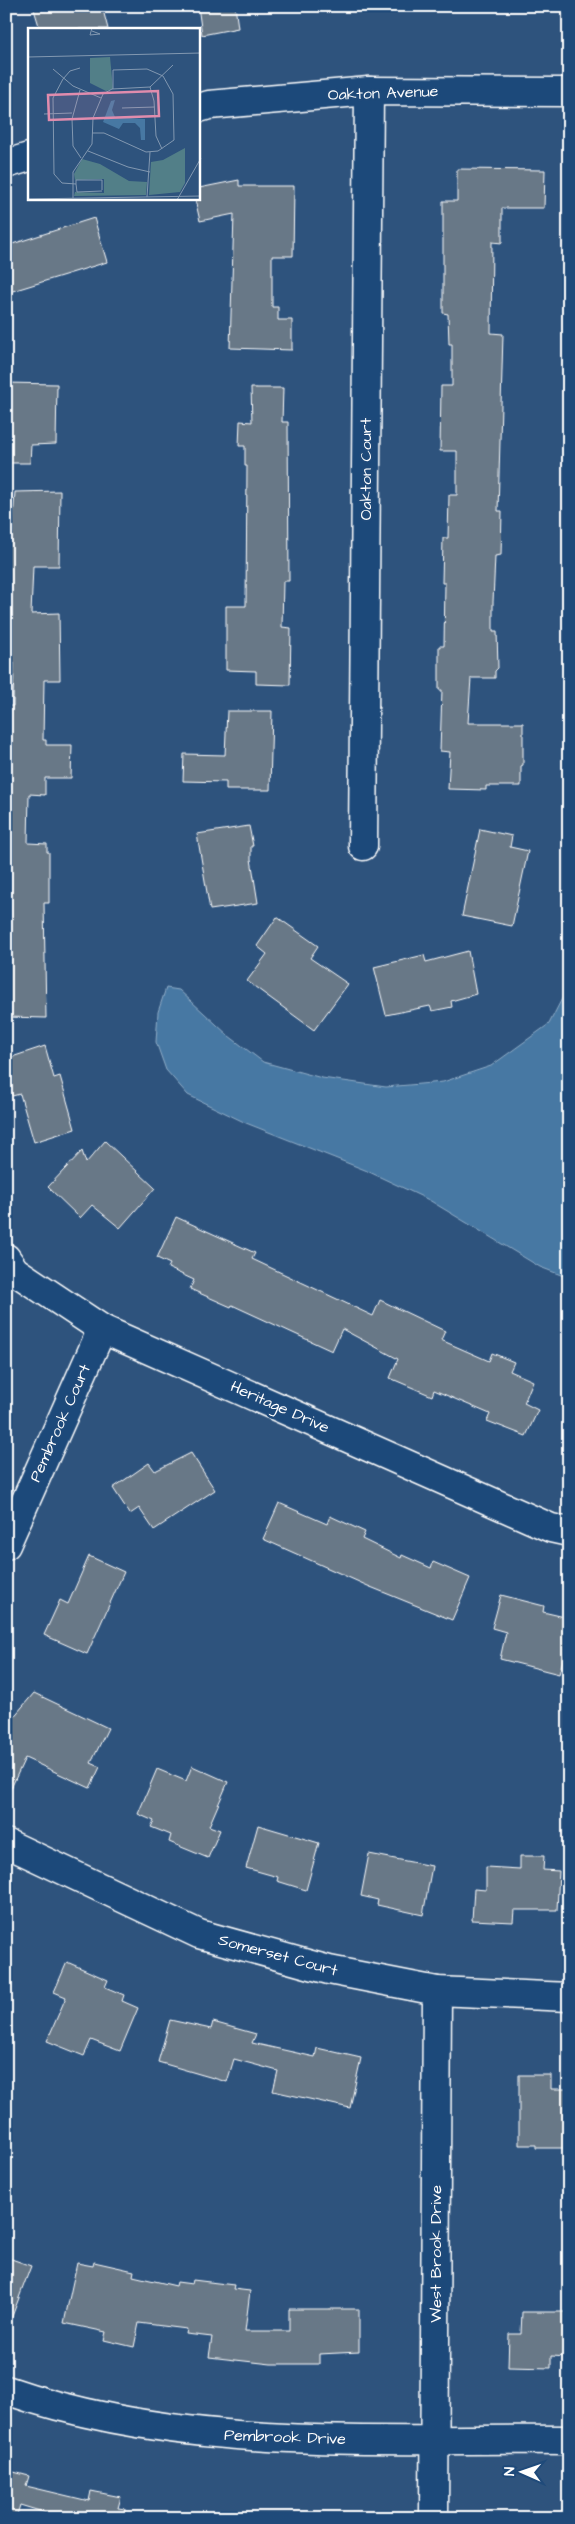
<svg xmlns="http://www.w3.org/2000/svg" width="575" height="2524" font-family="'Architects Daughter',sans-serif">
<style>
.water{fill:#4778a3;stroke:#91aec8}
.building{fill:#687887;stroke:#fff}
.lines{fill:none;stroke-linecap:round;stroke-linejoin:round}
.street-casing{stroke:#fff;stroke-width:31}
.street{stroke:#1f4a7a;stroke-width:28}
.labels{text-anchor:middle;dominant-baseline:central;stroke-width:4.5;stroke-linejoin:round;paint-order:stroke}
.street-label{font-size:16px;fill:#fff;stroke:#1f4a7a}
.inset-road{fill:none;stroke:#8298b1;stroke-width:1}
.view{fill:#e08cad;fill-opacity:0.15;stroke:#e08cad;stroke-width:2.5}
.inset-edge{fill:none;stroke:#fff;stroke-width:2.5}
</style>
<rect width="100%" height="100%" fill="#2e537d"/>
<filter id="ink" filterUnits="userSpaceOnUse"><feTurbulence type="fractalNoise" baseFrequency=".02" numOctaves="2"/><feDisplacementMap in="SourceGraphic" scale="10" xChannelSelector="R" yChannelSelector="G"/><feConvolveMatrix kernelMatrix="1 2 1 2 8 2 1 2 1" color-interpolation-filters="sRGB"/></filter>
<g filter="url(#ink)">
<polygon class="water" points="569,985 569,1278 540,1267 429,1200 365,1170 246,1123 188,1095 166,1070 156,1042 158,1012 166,988 179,990 229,1036 263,1062 322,1078 386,1087 443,1082 491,1066 549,1024"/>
<g class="building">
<polygon points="33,6 102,6 108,29 40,29"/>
<polygon points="198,6 235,6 238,28 202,35"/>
<polygon points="457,169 545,170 544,208 502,208 502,243 492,242 491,333 503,334 498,511 502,511 501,555 495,556 493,602 493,631 497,631 498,668 495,671 495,678 471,678 468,723 523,723 523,765 521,766 521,786 486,786 486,790 448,789 450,752 440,751 442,690 439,690 439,646 444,646 445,583 442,583 443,538 448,538 449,495 457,495 457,451 440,451 441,386 452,386 452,344 449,344 448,314 443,313 443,201 457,201"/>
<polygon points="239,180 239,186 294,186 293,256 272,256 272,307 278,307 278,320 292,320 292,350 230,348 234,214 200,221 195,199 199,199 199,188"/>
<polygon points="94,218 107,262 6,293 6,246"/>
<polygon points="6,383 57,384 56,444 31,445 30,463 6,463"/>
<polygon points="251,388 283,388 282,422 288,422 289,581 283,581 282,627 291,628 290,685 256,684 256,671 226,670 226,606 246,606 247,466 245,466 245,446 239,446 240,421 252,422"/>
<polygon points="60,491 59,566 33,566 31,614 59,613 60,680 44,680 43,740 46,740 46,745 72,745 71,778 45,778 45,795 29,794 28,843 47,844 47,852 49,852 49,903 44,903 46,1018 6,1017 6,706 13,706 14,663 6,663 6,533 12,533 15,492"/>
<polygon points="227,711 272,711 270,790 226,790 226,782 183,781 184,754 225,755"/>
<polygon points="249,826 253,846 251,846 251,859 258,903 210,910 197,834"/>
<polygon points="480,829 512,836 510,847 528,851 512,926 462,916"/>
<polygon points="277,917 318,946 310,958 348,984 314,1030 247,981 267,954 257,946"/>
<polygon points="468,951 476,994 451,1001 452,1007 432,1011 430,1006 386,1015 374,967 424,955 426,962"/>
<polygon points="45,1046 54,1078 60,1076 75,1129 34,1142 20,1094 12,1096 6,1078 6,1059"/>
<polygon points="105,1141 155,1188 120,1228 92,1205 80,1218 48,1187 82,1151 86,1163"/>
<polygon points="176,1217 255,1253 252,1259 373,1316 380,1300 445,1331 441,1340 489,1361 492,1353 514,1362 510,1371 533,1381 524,1403 538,1410 526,1436 487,1421 490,1414 434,1390 432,1396 390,1378 398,1359 342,1329 332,1351 232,1305 231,1307 190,1289 194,1280 168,1268 170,1264 157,1258"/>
<polygon points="191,1453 215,1490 154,1530 139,1508 130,1514 113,1488 149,1463 155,1471"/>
<polygon points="279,1503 327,1524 330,1516 365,1532 362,1539 401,1558 402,1555 431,1568 433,1562 470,1578 452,1620 368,1586 263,1539"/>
<polygon points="89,1556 124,1572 87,1654 44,1635 60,1600 68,1604"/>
<polygon points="501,1595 544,1606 543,1612 569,1618 569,1639 559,1674 500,1659 506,1632 492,1628"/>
<polygon points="34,1693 108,1728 91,1763 100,1767 90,1788 25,1758 6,1799 6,1726"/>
<polygon points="192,1766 228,1782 209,1826 220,1830 208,1858 169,1842 171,1835 151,1827 154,1821 138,1814 157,1769 186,1781"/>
<polygon points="258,1825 319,1843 306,1890 277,1881 278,1877 246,1868"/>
<polygon points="369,1854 432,1866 423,1915 377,1905 378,1900 361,1896"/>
<polygon points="520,1856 544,1856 543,1870 559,1871 557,1910 514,1910 513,1922 472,1920 474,1889 486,1890 486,1867 520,1869"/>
<polygon points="67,1962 108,1980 105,1987 124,1995 122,2001 138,2008 120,2051 91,2040 84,2056 47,2041 66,1997 54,1992"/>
<polygon points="170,2020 211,2029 213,2022 256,2034 252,2043 315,2057 317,2048 361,2058 350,2108 273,2091 278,2071 234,2059 227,2082 158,2062"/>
<polygon points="519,2075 551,2075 551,2089 569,2089 569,2148 536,2148 536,2145 519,2145"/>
<polygon points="6,2257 31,2266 8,2327 6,2326"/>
<polygon points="94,2262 134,2271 133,2276 176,2286 177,2282 192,2284 193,2280 234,2285 233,2289 250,2291 245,2331 289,2331 289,2309 359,2309 359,2352 319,2354 319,2364 271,2364 209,2357 212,2337 186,2334 187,2329 139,2323 134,2347 104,2340 106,2332 64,2323 77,2263 93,2266"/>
<polygon points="522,2312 569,2312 569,2357 551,2356 551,2368 508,2367 509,2334 521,2334"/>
<polygon points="6,2470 29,2476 26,2486 89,2501 91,2491 121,2497 118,2508 125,2509 124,2518 63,2518 20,2505 16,2518 6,2518"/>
</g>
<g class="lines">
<defs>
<g id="street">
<polyline points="199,108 209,105 369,91 569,92"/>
<polyline points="6,164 29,157"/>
<polyline points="363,846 369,91"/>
<polyline points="6,1258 15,1271 102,1329 551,1528 569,1532"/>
<polyline points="6,1545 102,1329"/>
<polyline points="6,1843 199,1934 329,1970 437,1991 569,1997"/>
<path d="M6,2390c181,63 374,48 563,50"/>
<polyline points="434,2518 437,1991"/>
</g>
</defs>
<use href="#street" class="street-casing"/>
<use href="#street" class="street"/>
</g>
</g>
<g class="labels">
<g class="street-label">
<text transform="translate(383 93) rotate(-2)">Oakton Avenue</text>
<text transform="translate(366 469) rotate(-90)">Oakton Court</text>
<text transform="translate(280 1407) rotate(24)">Heritage Drive</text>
<text transform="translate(60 1423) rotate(-66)">Pembrook Court</text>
<text transform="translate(278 1955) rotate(15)">Somerset Court</text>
<text transform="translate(436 2254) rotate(-90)">West Brook Drive</text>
<text transform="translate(285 2437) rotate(2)">Pembrook Drive</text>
</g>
</g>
<g transform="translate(28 28)">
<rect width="172" height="172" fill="#2e537d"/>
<path d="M82,29l3,32 -7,2 -16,-8v-25zM157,120v35l-5,9 -31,3 2,-33 12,-2zM54,131l18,5 29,17 18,1 -1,13 -72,1 1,-4 29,1v-14l-29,1 -1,-6z" fill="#527f88"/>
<path d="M87,72l-3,10 3,7 30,2v21h-4l-1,-12 -5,-5h-12l-4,6 -16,-7 8,-21z" fill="#4778a3"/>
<path class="inset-road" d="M64,0l-2,7 10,-1 -8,-3M130,0l43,1M0,29l173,-4M52,40l-10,3 -7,8 -10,19 1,76 8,9 14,1 1,8 25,-1M25,41l20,17 28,12M122,59l4,14 2,35 6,13M52,62l-8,29 1,27 8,12M94,80l33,-1M16,86l28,-1M64,105h12l42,19 12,-1 16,-11 -1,-46 -10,-18 -16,-7 -34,1v19M60,123l40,16 22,5M48,156v-4h26v10M119,169l3,-45M45,170v-26l19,-28 1,-26 10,-24 9,-5 38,-2 23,-22M0,171l173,-3M149,172l24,-42"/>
<path class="view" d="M130,63l1,25 -110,4 -1,-25z"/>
<rect width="172" height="172" class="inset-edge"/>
</g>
<rect width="575" height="2524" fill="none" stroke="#1f4a7a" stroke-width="25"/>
<rect x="12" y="12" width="550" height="2499" fill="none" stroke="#fff" stroke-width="2" filter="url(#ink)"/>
<g transform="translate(522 2472) rotate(272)" stroke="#1f4a7a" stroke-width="4" paint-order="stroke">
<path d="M0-4L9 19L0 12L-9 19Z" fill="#ffffff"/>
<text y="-8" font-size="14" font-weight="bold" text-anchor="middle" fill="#ffffff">N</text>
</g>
</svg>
